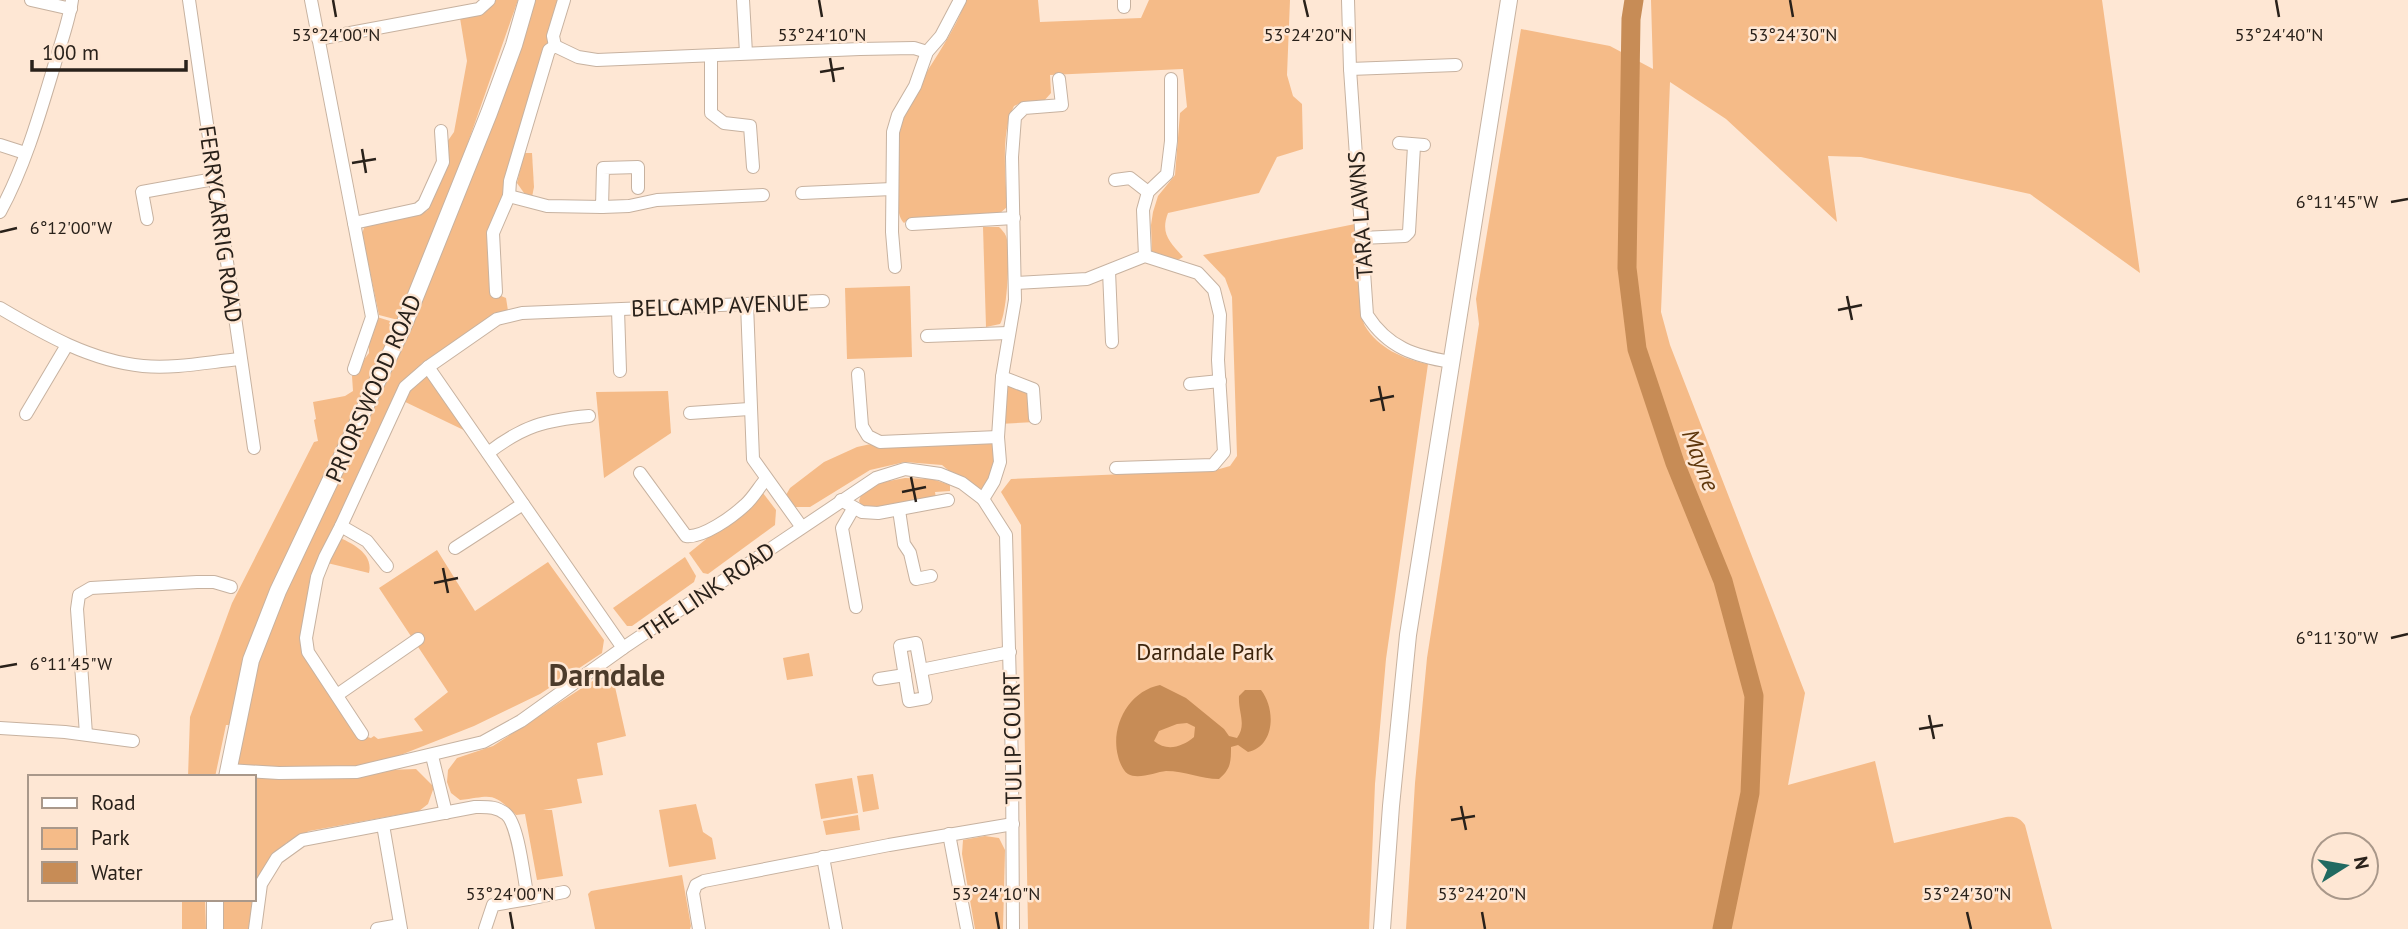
<svg xmlns="http://www.w3.org/2000/svg" width="2408" height="929" font-family="'PT Sans',sans-serif">
<style>
.green{fill:#f5bb88}
.water{fill:#c78c56;fill-rule:evenodd}
.lines{fill:none;stroke-linecap:round;stroke-linejoin:round}
.river{stroke:#c78c56;stroke-width:19}
.street-casing{stroke:#c7b2a0;stroke-width:14}
.secondary-casing{stroke:#c7b2a0;stroke-width:18}
.street{stroke:#fff;stroke-width:12}
.secondary{stroke:#fff;stroke-width:16}
.ticks{fill:none;stroke:#29211a;stroke-width:2.5}
.labels{text-anchor:middle;dominant-baseline:central;stroke-width:5;stroke-linejoin:round;paint-order:stroke}
.street-label{font-size:23px;fill:#29211a;stroke:#fee7d4}
.park-label{font-size:23px;fill:#3d240c;stroke:#fee7d4}
.water-label{font-size:24px;font-style:italic;fill:#60380d;stroke:#fee7d4}
.district-label{font-size:30px;font-weight:bold;fill:#4c3b2b;stroke:#fee7d4}
.ticks-label{font-size:18px;text-anchor:middle;fill:#29211a;stroke:#fee7d4;stroke-width:5;stroke-linejoin:round;paint-order:stroke}
</style>
<rect width="100%" height="100%" fill="#fee7d4"/>
<g class="green">
<polygon points="496,0 518,0 444,211 398,320 379,315 362,234 365,225 427,211 448,161 447,142 454,132 467,61 460,18 487,10"/>
<path d="M528,0h36l-64,214 -4,80 10,4 3,19 -12,3 -75,43 -20,26 27,-21 45,67 -77,-37 -63,137c15,7 40,17 35,38l-46,-11 -17,84 54,89 11,3 3,-2 4,3 45,-8 -9,-12 34,-27 -69,-104 58,-38 38,61 73,-49 56,78 -2,13 -62,41 -66,32 -114,45 56,-2 18,18 -6,17 -9,7 -110,20 -23,12 -25,40 -6,46h-39v-30h38v-122h-27l25,-116 101,-226z"/>
<path d="M966,0h72l2,22 101,-4 8,-18h141l-3,75 6,21 9,8 1,45 -26,8 -18,36 -91,20c-8,21 2,29 15,44l-7,4 -14,-3 -10,-7 -1,-26 2,-13 5,-16 17,-21 5,-62 7,-6 -4,-38 -133,6 1,18 -8,9h-20l-9,4c-14,28 -8,70 -7,101l-8,7 -90,5 -5,4c-8,-8 -6,-25 -6,-37 -1,-21 -4,-45 4,-65 15,-43 49,-78 64,-121z"/>
<path d="M1651,0h451l38,273 -110,-79 -169,-37 -33,-1 9,66 -111,-103 -56,-37 -9,230 9,33 135,348 -17,92 87,-24 19,82 112,-26c9,-1 14,1 19,8l27,104h-646l9,-146 12,-125 52,-334 -3,-25 45,-270 89,17 43,23z"/>
<polygon points="524,153 532,153 534,187 532,197 524,193 517,183"/>
<path d="M1355,224c2,17 4,91 10,102 13,22 38,33 63,38l-42,295 -11,125 -6,145h-341l-7,-404 -20,-33 10,-13 205,-9 14,-4 7,-10 -5,-159 -7,-19 -22,-23z"/>
<path d="M983,227h16c3,3 5,5 7,9 5,13 1,77 -6,88l-14,3z"/>
<polygon points="910,286 912,357 847,359 845,288"/>
<polygon points="377,317 390,321 389,324 396,327 244,667 229,725 226,725 215,777 188,777 190,717 232,603 314,442 318,441 314,420 316,419 313,402 345,396 353,391 352,376 369,353 369,340"/>
<polygon points="1002,377 1033,389 1035,422 999,424"/>
<polygon points="668,391 671,433 604,478 596,392"/>
<polygon points="998,437 1000,462 983,499 942,465 905,462 870,470 810,507 795,507 786,495 790,488 824,462 857,447 880,442"/>
<polygon points="905,478 932,479 950,485 950,491 935,492 936,498 878,508 862,507 859,501 862,492 878,483"/>
<polygon points="763,493 776,510 775,525 708,574 703,573 689,553"/>
<polygon points="685,557 696,576 694,582 632,626 627,626 613,608"/>
<polygon points="809,653 813,676 787,680 783,658"/>
<path d="M611,669l15,67 -29,7 6,32 -26,4 5,24 -39,7h9l11,66 -26,4 -12,-66 -9,1c-24,-24 -24,-19 -56,-15l-9,-7 -4,-11 1,-12 9,-12 36,-12z"/>
<polygon points="873,774 879,809 863,812 857,776"/>
<polygon points="852,778 858,813 821,819 815,784"/>
<polygon points="696,804 703,832 712,838 716,859 669,867 659,810"/>
<polygon points="858,815 860,830 826,835 823,821"/>
<polygon points="985,836 999,838 1005,850 1003,929 975,929 962,854 963,840"/>
<polygon points="682,875 691,926 690,929 595,929 588,894 591,891"/>
<polygon points="182,899 205,899 206,929 182,929"/>
</g>
<path class="water" d="M1160,685l26,13 38,31 5,7 8,2c10,-14 1,-25 2,-42l6,-6h16c15,19 14,56 -13,62l-10,-7 -7,2c0,14 0,22 -12,32 -18,0 -34,-8 -53,-8 -10,1 -28,9 -38,3 -5,-3 -9,-13 -10,-18 -8,-30 11,-65 42,-71zM1187,723l8,4 -1,10c-12,10 -27,15 -40,4l5,-10 18,-7z"/>
<g class="lines">
<polyline class="river" points="1634,0 1631,19 1627,268 1637,349 1675,463 1723,581 1754,696 1750,793 1722,929"/>
<defs>
<g id="street">
<polyline points="31,0 71,9"/>
<polyline points="189,0 254,448"/>
<polyline points="311,0 354,223 418,209 424,204 443,162 441,131"/>
<polyline points="743,0 746,53"/>
<polyline points="1124,0 1124,7"/>
<path d="M1348,0l2,69 17,246c21,33 48,41 84,47"/>
<polyline points="318,39 479,9 489,0"/>
<polyline points="555,46 578,57 597,60 860,49 914,48 927,52"/>
<polyline points="555,46 553,36 564,0"/>
<polyline points="711,56 711,113 724,123 750,126 753,167"/>
<polyline points="1350,69 1456,65"/>
<polyline points="1399,143 1424,145"/>
<polyline points="0,145 25,153"/>
<polyline points="1115,180 1130,178 1148,192"/>
<polyline points="802,193 892,189"/>
<polyline points="509,196 547,206 602,207 603,168 638,167 638,188"/>
<polyline points="602,207 629,206 657,200 763,195"/>
<path d="M0,212c25,-46 40,-99 55,-149 6,-21 14,-42 17,-63"/>
<polyline points="147,219 142,192 214,179"/>
<polyline points="354,223 372,317 354,369"/>
<polyline points="912,224 1014,218"/>
<polyline points="1361,238 1405,236 1409,232 1414,146"/>
<polyline points="1145,256 1143,210 1148,192 1167,174 1171,141 1171,79"/>
<polyline points="895,267 892,232 893,132 898,115 915,86 927,52 941,36 960,0"/>
<polyline points="1109,271 1112,342"/>
<polyline points="1015,283 1087,279 1145,256 1198,273 1214,290 1220,315 1218,360 1224,452 1213,465 1116,468"/>
<polyline points="496,292 493,233 509,196 510,181 549,50 555,46"/>
<polyline points="747,304 753,459 801,526"/>
<path d="M0,308c44,26 91,53 143,58 32,3 65,-4 97,-7"/>
<polyline points="618,310 620,371"/>
<polyline points="927,336 1008,333"/>
<polyline points="428,367 623,648"/>
<polyline points="858,374 862,426 868,436 880,442 998,437"/>
<polyline points="1002,377 1033,389 1035,418"/>
<polyline points="1190,384 1220,381"/>
<polyline points="690,413 749,409"/>
<polyline points="26,414 67,345"/>
<path d="M488,453c35,-27 57,-33 101,-37"/>
<path d="M640,473l46,63c17,2 46,-19 59,-31 8,-7 14,-18 21,-26"/>
<polyline points="983,499 994,481 1000,462 998,437 1002,377 1015,300 1012,157 1015,117 1024,108 1062,105 1059,79"/>
<polyline points="841,500 862,512 878,513 948,500"/>
<polyline points="853,509 842,528 856,607"/>
<polyline points="899,510 904,544 910,553 916,579 931,576"/>
<polyline points="341,526 367,541 387,566"/>
<polyline points="455,548 523,504"/>
<polygon points="916,643 926,698 909,701 900,646"/>
<polyline points="921,670 1010,652"/>
<polyline points="879,679 905,675"/>
<polyline points="337,695 418,639"/>
<polyline points="0,728 65,732 133,741"/>
<polyline points="86,734 77,609 79,595 91,588 197,582 214,582 231,587"/>
<polyline points="362,734 308,652 306,638 317,577 325,557 341,526 405,387 428,367 497,319 522,313 823,301"/>
<polyline points="432,756 446,813"/>
<polyline points="228,770 279,773 357,772 483,742 521,721 623,648 876,478 905,469 940,474 962,483 983,499 1006,535 1012,764 1013,929"/>
<polyline points="383,825 401,929"/>
<polyline points="949,834 967,929"/>
<polyline points="823,857 836,929"/>
<path d="M255,929l6,-45 16,-26 25,-18 173,-33c12,0 21,-1 31,7 13,11 18,67 22,85l36,-7"/>
<polyline points="377,929 400,925"/>
<polyline points="485,929 493,905 528,899"/>
<polyline points="699,929 693,893 696,885 704,881 889,845 1013,824"/>
</g>
<g id="secondary">
<polyline points="227,777 251,660 278,591 404,325 489,113 514,45 527,0"/>
<polyline points="215,929 215,899"/>
<polyline points="1382,929 1391,806 1408,635 1509,0"/>
</g>
</defs>
<use href="#street" class="street-casing"/>
<use href="#secondary" class="secondary-casing"/>
<use href="#street" class="street"/>
<use href="#secondary" class="secondary"/>
</g>
<path class="ticks" d="M333,0l3,17M819,0l3,17M1304,0l4,17M1790,0l3,17M2276,0l3,17M830,58l4,24M820,72l24,-4M362,149l4,24M352,163l24,-4M2391,202l17,-3M0,232l17,-4M1847,296l5,24M1838,310l24,-5M1379,386l5,25M1370,401l24,-5M911,477l5,25M902,492l24,-5M443,568l5,25M434,583l24,-5M2391,638l17,-4M0,667l17,-3M1929,715l5,24M1919,729l24,-4M1461,806l5,24M1451,820l24,-4M510,912l3,17M996,912l3,17M1482,912l3,17M1967,912l4,17"/>
<g class="labels">
<g class="street-label">
<text transform="translate(1360 215) rotate(-94)">TARA LAWNS</text>
<text transform="translate(221 224) rotate(82)">FERRYCARRIG ROAD</text>
<text transform="translate(720 305) rotate(-2)">BELCAMP AVENUE</text>
<text transform="translate(373 388) rotate(-66)">PRIORSWOOD ROAD</text>
<text transform="translate(707 591) rotate(-34)">THE LINK ROAD</text>
<text transform="translate(1012 738) rotate(-91)">TULIP COURT</text>
</g>
<g class="park-label">
<text x="1205" y="651">Darndale Park</text>
</g>
<g class="water-label">
<text transform="translate(1701 460) rotate(69)">Mayne</text>
</g>
<g class="district-label">
<text x="607" y="674">Darndale</text>
</g>
</g>
<g class="ticks-label">
<text x="336" y="41">53°24'00"N</text>
<text x="822" y="41">53°24'10"N</text>
<text x="2279" y="41">53°24'40"N</text>
<text x="1308" y="41">53°24'20"N</text>
<text x="1793" y="41">53°24'30"N</text>
<text x="2337" y="208">6°11'45"W</text>
<text x="71" y="234">6°12'00"W</text>
<text x="2337" y="644">6°11'30"W</text>
<text x="71" y="670">6°11'45"W</text>
<text x="510" y="900">53°24'00"N</text>
<text x="996" y="900">53°24'10"N</text>
<text x="1482" y="900">53°24'20"N</text>
<text x="1967" y="900">53°24'30"N</text>
</g>
<rect x="28" y="775" width="228" height="126" fill="#fee7d4" stroke="#a9988a" stroke-width="2"/>
<rect x="42" y="798" width="35" height="10" fill="#ffffff" stroke="#a9988a" stroke-width="2"/>
<text x="91" y="810" font-size="21" fill="#29211a">Road</text>
<rect x="42" y="828" width="35" height="21" fill="#f5bb88" stroke="#a9988a" stroke-width="2"/>
<text x="91" y="845" font-size="21" fill="#29211a">Park</text>
<rect x="42" y="862" width="35" height="21" fill="#c78c56" stroke="#a9988a" stroke-width="2"/>
<text x="91" y="880" font-size="21" fill="#29211a">Water</text>
<g transform="translate(2345 866) rotate(79)"><circle r="33" fill="#fee7d4" stroke="#a9988a" stroke-width="2"/>
<path d="M0-5L12 26L0 18L-12 26Z" fill="#216a61"/>
<text y="-10" font-size="19" font-weight="bold" text-anchor="middle" fill="#29211a">N</text>
</g>
<path d="M32 60v10h154v-10" fill="none" stroke="#29211a" stroke-width="3.5"/>
<text x="42" y="60" font-size="21" fill="#29211a" stroke="#fee7d4" stroke-width="5" paint-order="stroke">100 m</text>
</svg>
